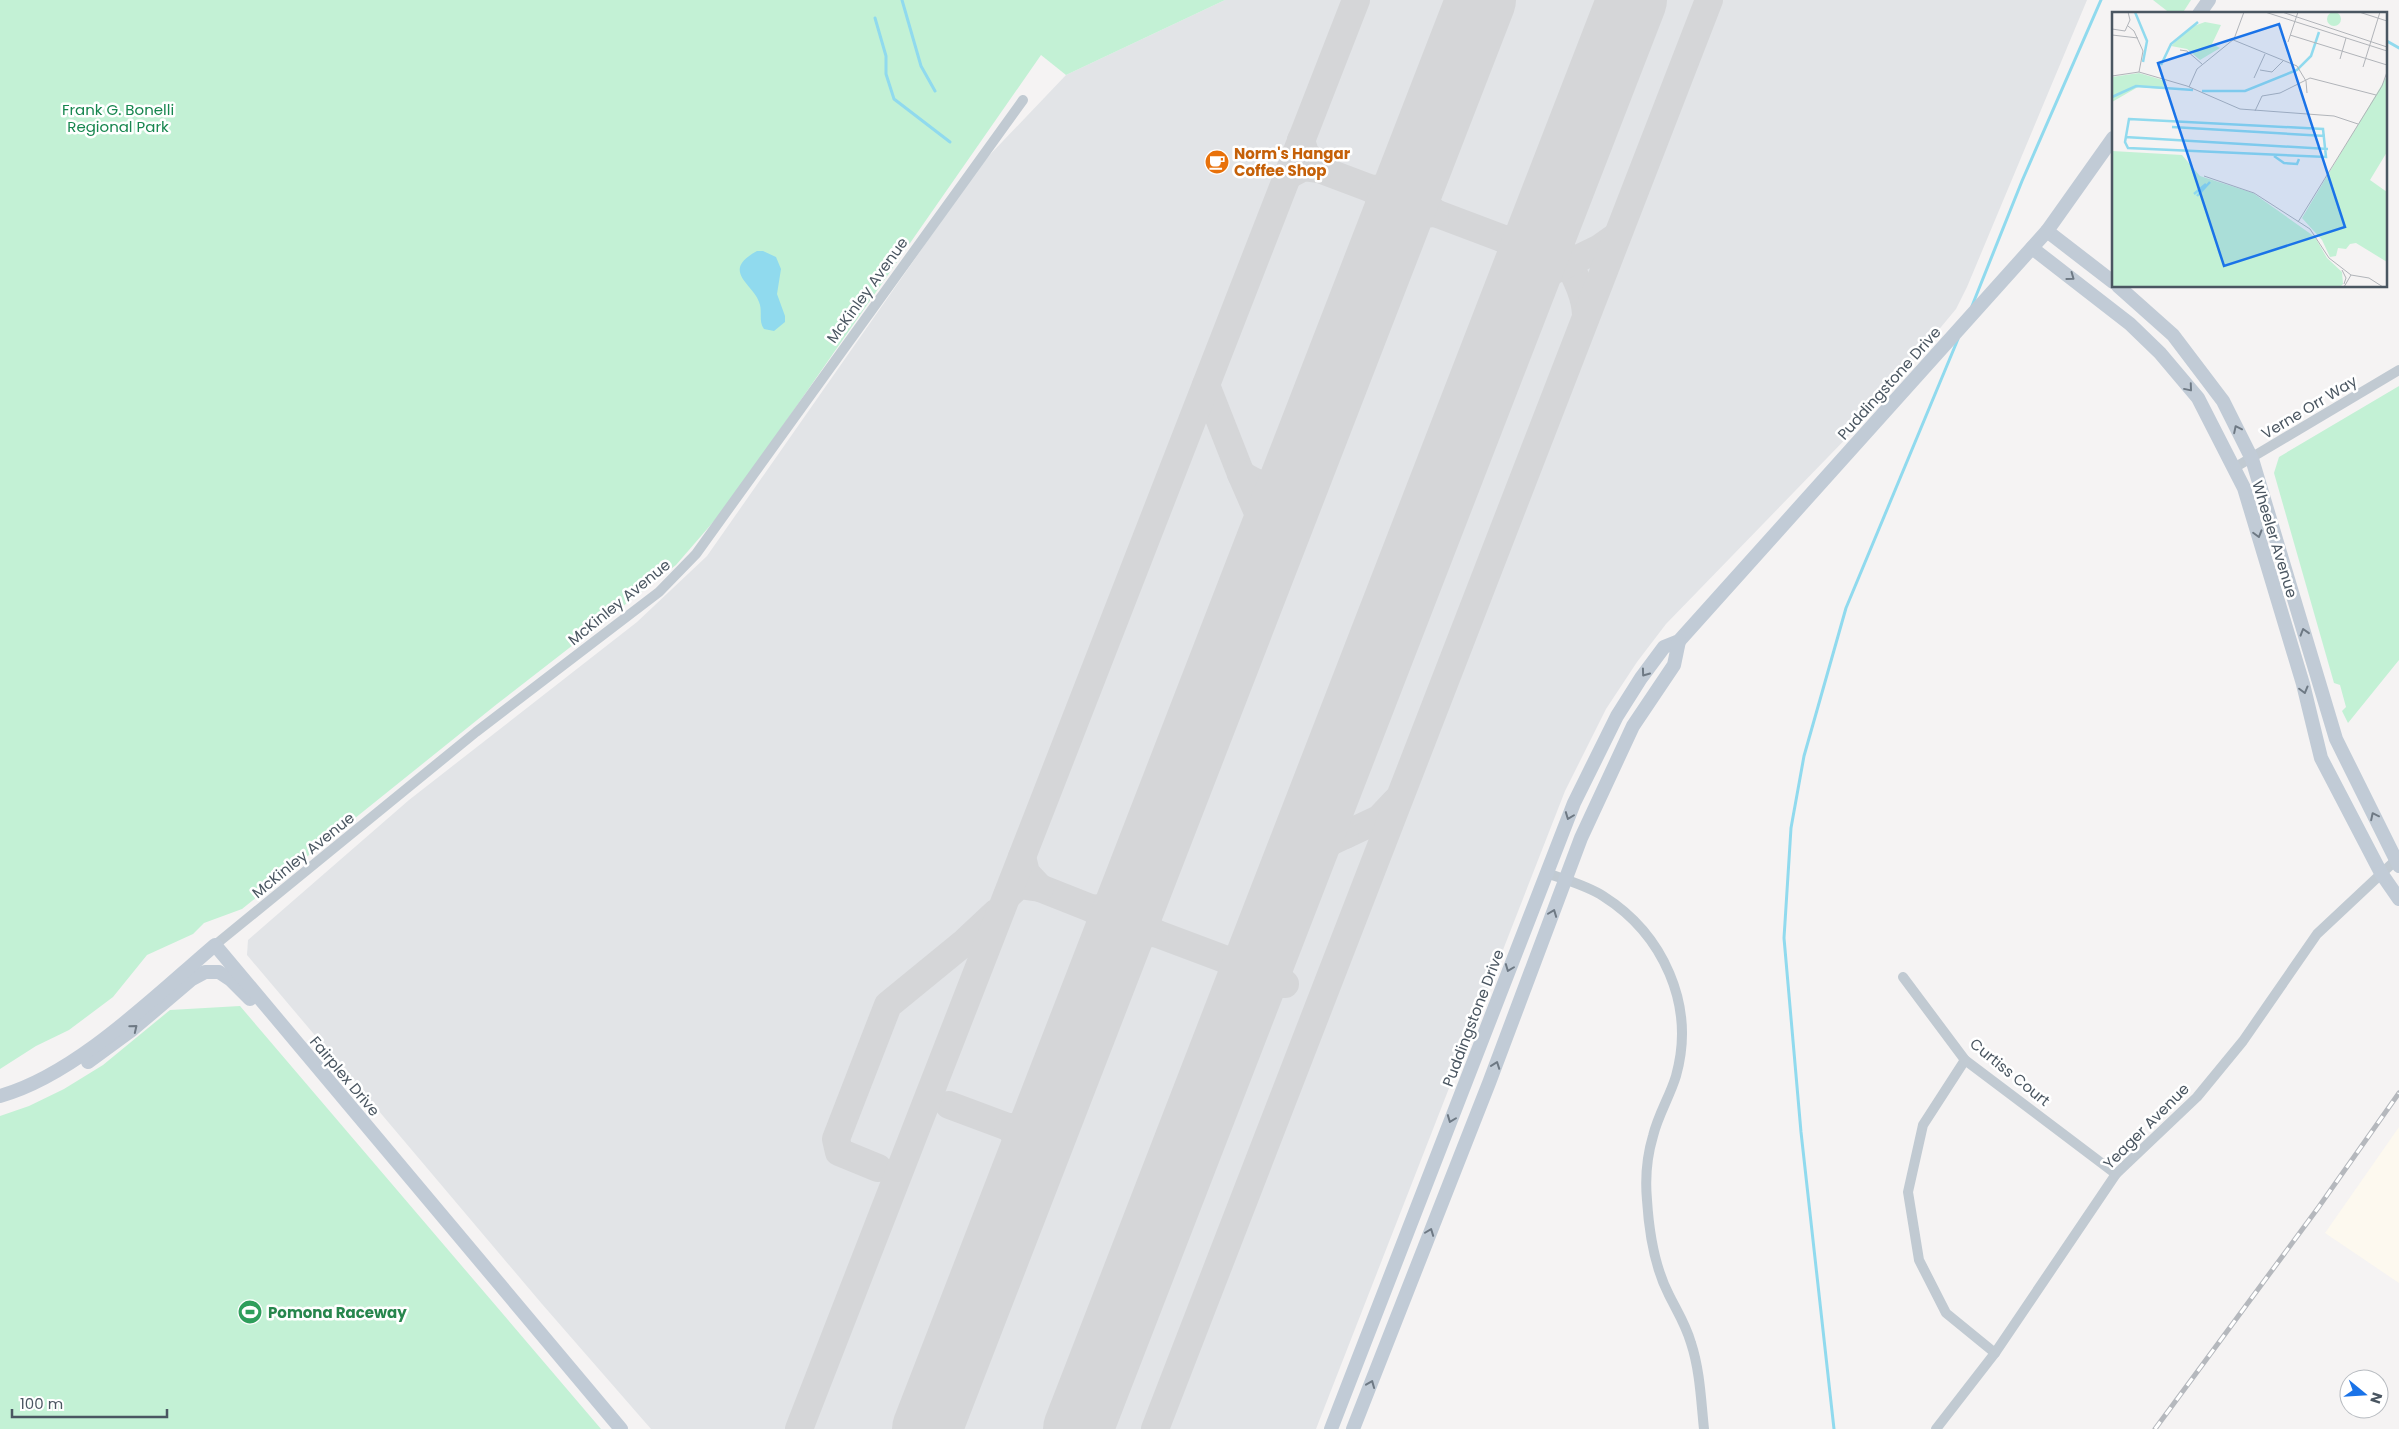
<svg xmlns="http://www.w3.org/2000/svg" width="2399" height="1429" font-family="Poppins,sans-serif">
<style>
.commercial{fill:#fdf9ef}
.airport{fill:#e2e4e7}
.green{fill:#c3f1d5}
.water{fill:#90daee}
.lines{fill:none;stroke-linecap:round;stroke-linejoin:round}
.stream{stroke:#90daee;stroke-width:3}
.taxiway{stroke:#d5d6d8;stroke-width:28}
.runway{stroke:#d5d6d8;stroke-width:70}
.street{stroke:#c1cad2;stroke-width:10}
.secondary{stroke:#c1cbd6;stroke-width:14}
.rail-casing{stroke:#b5b8bd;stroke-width:5}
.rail{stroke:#fff;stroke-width:3;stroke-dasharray:9;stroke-linecap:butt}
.oneway{stroke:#6e7984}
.labels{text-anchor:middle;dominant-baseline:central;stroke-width:5;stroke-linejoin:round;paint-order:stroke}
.park-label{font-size:15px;fill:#17864f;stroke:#fff}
.food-label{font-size:15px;font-weight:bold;fill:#c56008;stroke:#fff;text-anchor:start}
.street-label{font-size:15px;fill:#4a5661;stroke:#fff}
.leisure-label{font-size:15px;font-weight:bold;fill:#27864d;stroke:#fff;text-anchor:start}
.inset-river{fill:none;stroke:#90daee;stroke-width:2.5}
.inset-road{fill:none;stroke:#b1b4b9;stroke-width:1}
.view{fill:#1a73e8;fill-opacity:0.15;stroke:#1a73e8;stroke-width:2.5}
.inset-edge{fill:none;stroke:#4a5661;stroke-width:2.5}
</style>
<rect width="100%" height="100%" fill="#f5f3f3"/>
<polygon class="commercial" points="2399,1127 2399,1283 2325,1233"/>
<polygon class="airport" points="1225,0 2087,0 1967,287 1956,309 1862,422 1666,624 1637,662 1606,709 1565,791 1316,1429 651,1429 542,1304 247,955 248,940 409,800 637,622 707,556 982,163 1066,75"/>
<g class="green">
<polygon points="0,0 1225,0 1066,75 1041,55 727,506 676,565 497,704 242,909 204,923 193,934 147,955 113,997 69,1030 36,1046 0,1069"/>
<polygon points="2153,0 2191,0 2182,14 2171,14"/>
<polygon points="2399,386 2399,660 2348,723 2342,711 2346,707 2340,685 2334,683 2274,473 2279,457"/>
<polygon points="240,1006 601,1429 0,1429 0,1116 29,1106 64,1089 103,1065 170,1010"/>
</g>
<path class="water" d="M757,251h6l13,6 5,12 -4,25 8,22v6l-11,9 -10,-2c-6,-8 -1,-18 -5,-27 -6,-18 -39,-31 -2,-51z"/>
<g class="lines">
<g class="stream">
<polyline points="902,0 921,66 935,91"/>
<polyline points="875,18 886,56 886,74 894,99 950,142"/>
<polyline points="2385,40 2399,48"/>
<polyline points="1972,306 2022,181 2101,0"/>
<polyline points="1834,1429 1801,1132 1784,938 1791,828 1804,756 1846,608 1958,339"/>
</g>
<g class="taxiway">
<polyline points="1319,169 1372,189"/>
<polyline points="1287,176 1304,167 1319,169 1305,153 1301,140"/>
<path d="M1552,209c-2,38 33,68 34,106"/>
<polyline points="1435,213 1504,239"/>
<path d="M1391,233l18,-18 26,-2c-19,-16 -19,-26 -17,-50"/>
<path d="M1391,233c0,-20 -2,-32 -19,-44 25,-1 31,-6 46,-26"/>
<polyline points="1519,293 1528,283 1600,248 1617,236"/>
<path d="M1517,298c4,-27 12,-41 -13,-59 22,3 32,-8 45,-23"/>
<polyline points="1206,385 1241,474"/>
<path d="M1263,564l3,-33 -25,-57c27,19 39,12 60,-9"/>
<polyline points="1345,835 1379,819 1396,801"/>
<polyline points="1294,874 1316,849 1345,835 1332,834 1323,825 1320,807"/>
<polyline points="1040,888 1093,909"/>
<polyline points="1007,896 1019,885 1040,888 1026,873 1022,857"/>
<polyline points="1155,933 1227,960"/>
<path d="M1116,943l21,-9 18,-1c-14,-10 -18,-20 -21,-37"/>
<polyline points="1115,947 1105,920 1093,909 1117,906 1136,891"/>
<path d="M1244,1002l-2,-21 -15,-21c20,2 27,-5 41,-18"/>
<path d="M1244,1002c13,-12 22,-19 41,-18 -14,-12 -17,-24 -17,-42"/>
<polyline points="949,1105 1008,1127"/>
<path d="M1030,1162c-5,-15 -9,-25 -22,-35 19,1 29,-5 43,-17"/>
<polyline points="878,1168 839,1152 836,1139 888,1005 965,942 996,913"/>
<polyline points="799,1429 1356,0"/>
<polyline points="1155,1429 1709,0"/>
</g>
<g class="runway">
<polyline points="927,1429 1481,0"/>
<polyline points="1078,1429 1632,0"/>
</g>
<g class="street">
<polyline points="2234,468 2399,370"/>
<path d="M1547,873c18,7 39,12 56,23 60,38 93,109 73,180 -6,20 -18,39 -23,60 -6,20 -8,42 -6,64 2,32 7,66 22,95 8,16 17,30 22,48 9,27 10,58 13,86"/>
<polyline points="215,945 476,732 659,592 696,554 1023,100"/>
<polyline points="1903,977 1965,1060 2116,1174"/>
<polyline points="1965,1060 1923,1125 1908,1192 1919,1260 1946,1313 1995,1353"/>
<polyline points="1936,1429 1995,1353 2116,1174 2197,1097 2243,1041 2317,934 2396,860"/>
</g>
<g class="secondary">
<polyline points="2199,14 2209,0"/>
<polyline points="2047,231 2113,282"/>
<polyline points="2032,248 2130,324 2160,353 2198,398 2244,488 2303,684 2321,758 2381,873 2399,899"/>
<polyline points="2118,286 2173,335 2223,401 2252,459 2336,739 2399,866"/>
<polyline points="88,1062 133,1029 192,979 205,972 219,972 231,980 250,999"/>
<path d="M0,1096c76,-21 155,-100 215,-151l406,484"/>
<polyline points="1331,1429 1574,803 1617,716 1641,678 1664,647 1679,641 2047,231 2113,138"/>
<polyline points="1353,1429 1489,1083 1581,838 1633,726 1674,665 1679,641"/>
</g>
<defs>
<polyline id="rail" points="2155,1429 2318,1208 2399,1093"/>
</defs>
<use href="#rail" class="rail-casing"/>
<use href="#rail" class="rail"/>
</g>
<defs><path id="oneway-chevron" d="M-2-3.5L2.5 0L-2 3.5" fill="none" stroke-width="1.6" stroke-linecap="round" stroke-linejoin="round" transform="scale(1.25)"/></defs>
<g class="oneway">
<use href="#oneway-chevron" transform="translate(2071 277) rotate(36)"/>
<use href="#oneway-chevron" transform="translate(2189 388) rotate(50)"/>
<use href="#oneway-chevron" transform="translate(2237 429) rotate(-116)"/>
<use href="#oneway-chevron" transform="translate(2258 534) rotate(74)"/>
<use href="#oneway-chevron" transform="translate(2304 632) rotate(-107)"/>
<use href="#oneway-chevron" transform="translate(1645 673) rotate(126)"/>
<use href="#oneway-chevron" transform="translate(2304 690) rotate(75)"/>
<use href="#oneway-chevron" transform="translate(1569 816) rotate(111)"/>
<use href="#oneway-chevron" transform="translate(2374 816) rotate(-116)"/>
<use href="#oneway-chevron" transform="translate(1553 913) rotate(-69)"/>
<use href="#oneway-chevron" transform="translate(1509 968) rotate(111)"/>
<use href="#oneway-chevron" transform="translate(134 1028) rotate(-39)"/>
<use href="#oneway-chevron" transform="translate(1496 1065) rotate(-70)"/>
<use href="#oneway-chevron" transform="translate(1451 1119) rotate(111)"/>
<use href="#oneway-chevron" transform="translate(1430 1232) rotate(-69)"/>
<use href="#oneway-chevron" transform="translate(1371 1384) rotate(-68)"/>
</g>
<defs>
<symbol id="cafe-disc" viewBox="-11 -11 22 22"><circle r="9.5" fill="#e8710a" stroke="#fff"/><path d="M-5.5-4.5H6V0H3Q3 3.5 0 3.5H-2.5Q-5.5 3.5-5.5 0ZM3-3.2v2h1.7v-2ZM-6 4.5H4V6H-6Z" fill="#fff"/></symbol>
<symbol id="stadium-disc" viewBox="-11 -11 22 22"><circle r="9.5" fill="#2e9e5b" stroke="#fff"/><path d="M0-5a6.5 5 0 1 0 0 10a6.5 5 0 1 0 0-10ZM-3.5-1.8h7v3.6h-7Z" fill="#fff"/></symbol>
</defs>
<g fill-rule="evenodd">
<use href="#cafe-disc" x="1203" y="148" width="28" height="28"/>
<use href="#stadium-disc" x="236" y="1298" width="28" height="28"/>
</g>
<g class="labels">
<g class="park-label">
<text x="118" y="109">Frank G. Bonelli<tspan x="118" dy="17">Regional Park</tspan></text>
</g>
<g class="food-label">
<text x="1234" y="153">Norm's Hangar<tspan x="1234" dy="17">Coffee Shop</tspan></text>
</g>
<g class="street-label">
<text transform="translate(867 290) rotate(-54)">McKinley Avenue</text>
<text transform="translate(1889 383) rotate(-48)">Puddingstone Drive</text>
<text transform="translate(2309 407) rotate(-31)">Verne Orr Way</text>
<text transform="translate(2275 539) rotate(73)">Wheeler Avenue</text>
<text transform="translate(619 602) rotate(-39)">McKinley Avenue</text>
<text transform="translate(303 855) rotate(-39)">McKinley Avenue</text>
<text transform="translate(1473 1018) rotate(-69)">Puddingstone Drive</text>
<text transform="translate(2010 1072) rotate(39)">Curtiss Court</text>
<text transform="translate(345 1076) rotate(50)">Fairplex Drive</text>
<text transform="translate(2146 1126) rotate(-45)">Yeager Avenue</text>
</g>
<g class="leisure-label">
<text x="268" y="1312">Pomona Raceway</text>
</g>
</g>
<g transform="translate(2112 12)">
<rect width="275" height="275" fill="#f5f3f3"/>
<path d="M215 7a7 7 0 1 1 14 0a7 7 0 1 1-14 0ZM93,10l16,3 -9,19 8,4 -20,12 -13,-11 -16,-3 20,-19zM27,61l27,8 -3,8 -25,-2 -26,15v-25zM275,64v76l-17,28 17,12v70l-31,-19 -6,1 -4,5 -8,-1 -2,8 -6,1 -8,-17 -20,-22zM0,139l70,4 18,21 53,17 62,44 12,21 15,14 1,12 -3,3h-228z" fill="#c3f1d5"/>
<path class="inset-river" d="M23,0l12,29 -4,21M49,53l10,-21 27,-22M90,79h43l52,-21 14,-14 8,-24M0,85l24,-11 57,4M17,107l194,10 3,28 -198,-9 -3,-6zM60,115l153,9M13,125l203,12M162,144l10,7 13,1 2,-5M82,182l12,-10M85,184l13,-14"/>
<path class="inset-road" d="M153,0l122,39M170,0l105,35M247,0l28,9M16,14l6,5 9,20 -4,21M0,17l13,2 5,-11 -2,-8M0,23l26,3M178,23l97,30M119,27l66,27 9,15 1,12M176,30l10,-30M68,38l7,1 15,13M228,47l6,-21M251,55l17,-55M148,58l12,2 12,-12M0,64l27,-4 48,14 53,23 94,7 24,8M142,66l11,-24M77,75l8,-18 37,-30 10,-27M143,99l7,-15 18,-3 30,-15 66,17M92,164l50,17 56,36 19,29 22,17M186,210l84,-136 5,-14M230,258l4,8 -2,6M232,275l7,-12 18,3 14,9"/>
<path class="view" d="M167,12l66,203 -121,39 -66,-203z"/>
<rect width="275" height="275" class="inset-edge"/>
</g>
<g transform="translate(2364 1394) rotate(108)"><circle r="24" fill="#ffffff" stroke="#b7bbc0"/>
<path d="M0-4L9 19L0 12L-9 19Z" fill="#1a73e8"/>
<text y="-8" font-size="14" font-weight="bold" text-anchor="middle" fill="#4a5661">N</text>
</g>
<path d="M12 1409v8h155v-8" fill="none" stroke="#4a5661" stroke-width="2.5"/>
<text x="20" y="1409" font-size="15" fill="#4a5661" stroke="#ffffff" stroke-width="4" paint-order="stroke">100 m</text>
</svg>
